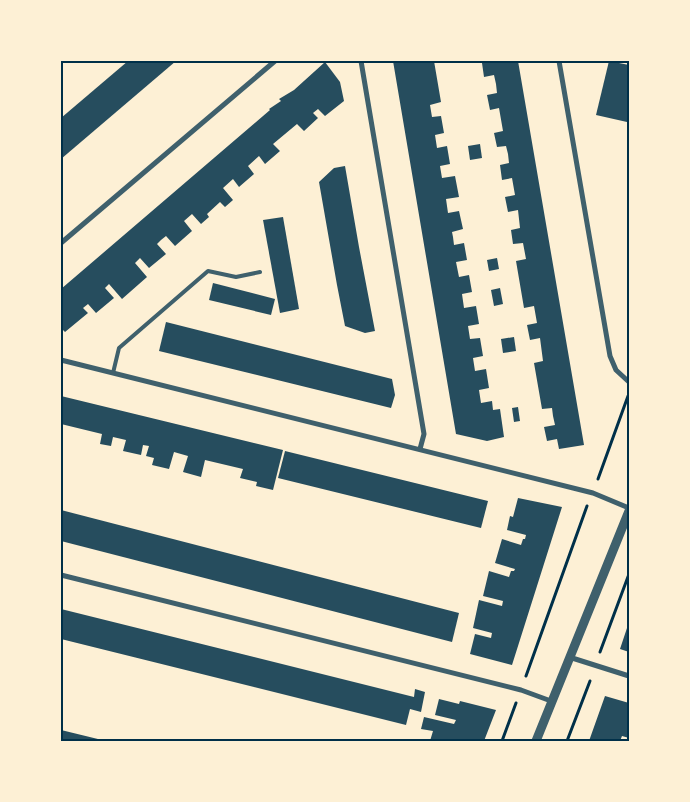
<svg xmlns="http://www.w3.org/2000/svg" width="690" height="802" font-family="'DejaVu Sans',sans-serif">
<style>
.building{fill:#264d5e}
.lines{fill:none;stroke-linecap:round;stroke-linejoin:round}
.path{stroke:#003049;stroke-width:3}
.service{stroke:#3f606c;stroke-width:4}
.minor{stroke:#3f606c;stroke-width:5}
.tertiary{stroke:#3f606c;stroke-width:9}
.neatline{fill:none;stroke:#003049;stroke-width:2}
</style>
<rect width="100%" height="100%" fill="#fdf0d5"/>
<g class="building">
<polygon points="128,61 176,61 61,159 61,118"/>
<polygon points="393,61 434,61 441,102 430,105 432,117 441,116 444,133 435,135 437,148 447,146 450,164 440,166 442,178 455,176 459,197 446,199 448,213 459,211 463,229 452,232 453,237 454,245 464,243 467,260 456,262 459,277 469,275 472,292 462,294 464,308 476,306 479,324 468,326 470,339 480,338 483,356 473,358 475,371 486,369 489,388 479,390 481,403 492,401 493,410 500,409 504,437 487,441 456,434"/>
<polygon points="492,61 518,61 584,445 559,449 557,439 547,441 544,427 555,425 553,416 552,408 542,409 534,363 543,361 540,338 530,340 527,325 537,323 534,306 524,308 516,261 526,259 523,243 513,244 511,230 520,228 518,210 508,212 505,197 515,195 512,178 502,180 500,165 509,163 508,154 506,146 497,147 494,133 503,131 499,108 490,110 487,95 497,93 496,84 494,75 484,77 482,63"/>
<polygon points="609,61 629,65 629,114 627,122 596,115"/>
<polygon points="325,62 340,82 344,101 325,116 318,109 313,113 318,118 304,131 297,124 273,144 280,151 265,164 259,156 248,166 254,174 239,187 233,179 223,188 233,200 225,207 220,202 207,214 209,217 201,224 192,214 184,221 192,231 175,246 166,236 161,240 157,244 166,254 149,268 140,258 135,263 147,277 122,299 109,284 105,288 114,298 96,313 88,304 83,308 88,313 65,332 61,328 61,289 270,110 269,109 281,101 279,99 294,90"/>
<polygon points="480,144 482,158 470,160 468,146"/>
<polygon points="345,166 359,247 375,331 365,333 345,326 337,285 319,182 334,168"/>
<polygon points="283,217 299,309 280,313 263,220"/>
<polygon points="497,258 499,269 489,271 487,260"/>
<polygon points="213,283 275,299 271,315 209,300"/>
<polygon points="500,288 503,304 494,306 491,290"/>
<polygon points="166,322 392,379 395,395 391,408 159,351"/>
<polygon points="514,337 516,351 503,353 501,339"/>
<polygon points="61,396 283,450 273,490 256,486 257,482 240,478 243,469 205,460 201,477 183,472 188,456 174,452 169,469 152,465 154,458 146,456 149,446 143,445 141,455 123,451 126,440 113,437 111,446 100,444 102,434 61,424"/>
<polygon points="518,407 520,421 514,422 512,408"/>
<polygon points="285,451 488,501 481,528 278,478"/>
<polygon points="518,498 562,507 512,665 470,654 475,634 491,638 492,633 473,628 479,600 502,606 503,601 483,596 489,571 509,577 511,571 514,571 515,569 495,563 502,539 521,545 523,539 525,539 526,535 507,530 510,516 513,517"/>
<polygon points="61,510 459,613 452,642 61,541"/>
<polygon points="61,609 414,697 415,689 425,692 421,712 410,709 406,725 61,639"/>
<polygon points="628,625 629,625 629,652 620,649"/>
<polygon points="605,696 629,703 629,738 622,736 620,741 589,741"/>
<polygon points="439,699 459,704 460,701 496,710 484,741 430,741 433,731 421,729 424,717 454,724 456,720 435,715"/>
<polygon points="61,730 102,740 102,741 61,741"/>
</g>
<g class="lines">
<g class="path">
<polyline points="598,479 628,396"/>
<polyline points="600,652 629,574"/>
<polyline points="526,676 587,506"/>
<polyline points="502,741 516,703"/>
<polyline points="567,741 590,681"/>
</g>
<polyline class="service" points="113,373 119,348 208,271 236,277 260,272"/>
<g class="minor">
<polyline points="361,61 424,434 420,449"/>
<polyline points="559,61 610,356 616,370 629,382"/>
<polyline points="61,243 275,61"/>
<polyline points="61,360 593,493 629,508"/>
<polyline points="61,575 521,690 551,701"/>
<polyline points="569,657 629,676"/>
</g>
<polyline class="tertiary" points="536,741 629,511"/>
</g>
<rect width="690" height="802" fill="none" stroke="#fdf0d5" stroke-width="125"/>
<rect x="62" y="62" width="566" height="678" class="neatline"/>
</svg>
